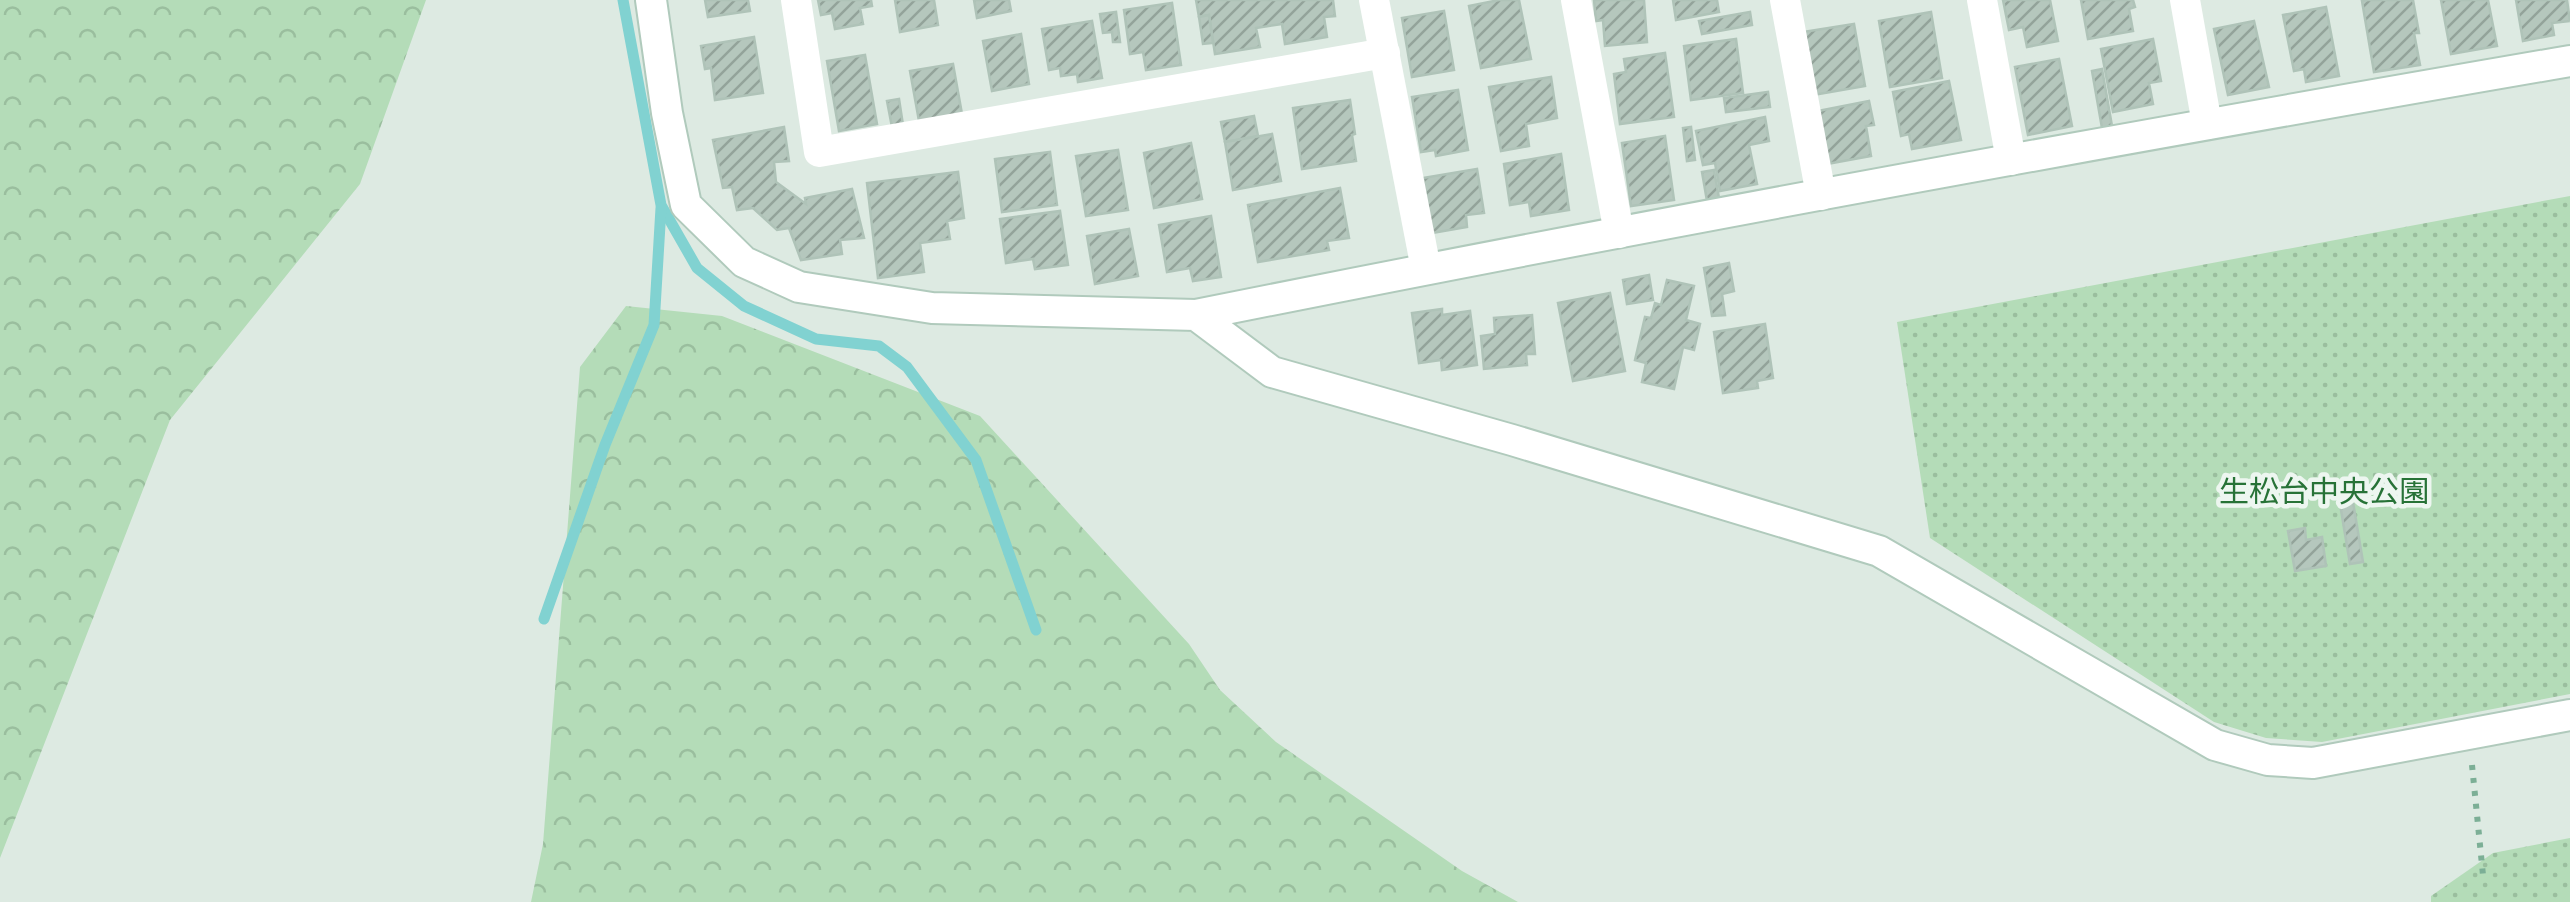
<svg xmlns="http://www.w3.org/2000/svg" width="2570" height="902" font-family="'Asap Condensed','Noto Sans JP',sans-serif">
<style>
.forest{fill:url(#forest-crowns)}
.park{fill:url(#park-dots)}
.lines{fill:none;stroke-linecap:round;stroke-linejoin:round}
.stream{stroke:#81d2d1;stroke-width:11}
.building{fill:url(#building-hatch);stroke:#afc3b8;stroke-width:2.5}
.secondary-casing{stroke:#b0cabc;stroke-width:34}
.path{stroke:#7caf96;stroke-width:6;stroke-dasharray:5 8;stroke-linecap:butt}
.street{stroke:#fff;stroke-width:30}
.secondary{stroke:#fff;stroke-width:30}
.labels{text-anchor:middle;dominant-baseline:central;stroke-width:9;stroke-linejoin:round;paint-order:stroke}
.park-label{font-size:30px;fill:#277237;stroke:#edf6f0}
</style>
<defs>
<pattern id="forest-crowns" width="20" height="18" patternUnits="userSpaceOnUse" patternTransform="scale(2.5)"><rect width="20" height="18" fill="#b4dcb8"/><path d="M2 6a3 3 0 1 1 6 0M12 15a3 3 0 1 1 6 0" fill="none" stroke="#9abe9e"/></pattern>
<pattern id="park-dots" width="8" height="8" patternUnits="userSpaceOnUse" patternTransform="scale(2.5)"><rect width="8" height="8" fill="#b4dcb8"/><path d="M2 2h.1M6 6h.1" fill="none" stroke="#9abe9e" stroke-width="1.8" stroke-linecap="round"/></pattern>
<pattern id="building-hatch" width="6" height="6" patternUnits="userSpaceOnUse" patternTransform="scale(2.5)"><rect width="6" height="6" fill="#b5c7bd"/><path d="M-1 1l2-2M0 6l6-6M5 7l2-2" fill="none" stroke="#93a39a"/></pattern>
</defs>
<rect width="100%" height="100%" fill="#ddeae2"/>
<g class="forest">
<polygon points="0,0 426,0 360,184 170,420 0,858"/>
<polygon points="626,306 722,316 980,416 1189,644 1220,690 1276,742 1462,871 1518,902 531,902 543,844 580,367"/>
</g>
<g class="park">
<polygon points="2570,196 2570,694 2322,742 2266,738 2214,722 1930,538 1897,322"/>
<polygon points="2570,838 2570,902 2431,902 2431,896 2493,853"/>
</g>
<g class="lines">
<g class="stream">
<polyline points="623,0 661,205 697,268 744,306 816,339 879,346 907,367 976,460 1036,630"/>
<polyline points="544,619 605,445 654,325 661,208"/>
</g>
</g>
<g class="building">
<polygon points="705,0 748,0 750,11 708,17"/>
<polygon points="818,0 871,0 872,6 860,8 863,24 835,29 832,13 821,15"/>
<polygon points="895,0 934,0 938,25 900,32"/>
<polygon points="974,0 1009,0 1011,11 977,18"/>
<polygon points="1196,0 1333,0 1335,16 1324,17 1327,37 1285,44 1282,24 1256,28 1260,47 1215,54 1209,15 1199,17"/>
<polygon points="1499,0 1519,0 1531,59 1481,68 1469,6"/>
<polygon points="1594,0 1644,0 1647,42 1605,46 1603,20 1596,21"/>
<polygon points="1673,0 1717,0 1719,12 1676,20"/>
<polygon points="2003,0 2050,0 2058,41 2027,47 2023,27 2009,30"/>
<polygon points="2081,0 2133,0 2135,7 2129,9 2133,31 2088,39"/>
<polygon points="2368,0 2413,0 2419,33 2414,33 2420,65 2374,72 2362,1"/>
<polygon points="2441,0 2488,0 2497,46 2451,54"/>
<polygon points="2516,0 2567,0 2570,21 2552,23 2554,35 2523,41"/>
<polygon points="1172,3 1181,65 1146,70 1143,52 1130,54 1124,10"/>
<polygon points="2326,7 2339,76 2306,82 2304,69 2294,71 2283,15"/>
<polygon points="1444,11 1454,70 1412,77 1402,18"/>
<polygon points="1116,12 1120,42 1113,42 1112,32 1103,33 1100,14"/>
<polygon points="1750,12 1752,25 1702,34 1699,21"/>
<polygon points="1931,12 1942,78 1890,87 1879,21"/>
<polygon points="1209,15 1213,43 1203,44 1199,17"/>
<polygon points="1092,21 1102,78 1078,82 1077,74 1061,76 1060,68 1049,70 1042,29"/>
<polygon points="2254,21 2269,87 2228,95 2214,29"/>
<polygon points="1854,24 1865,86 1813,95 1803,32"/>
<polygon points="1021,34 1029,84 992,91 983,41"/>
<polygon points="754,37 763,93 715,100 711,68 705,69 701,46"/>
<polygon points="1736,39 1743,93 1691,100 1684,46"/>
<polygon points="2153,39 2161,81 2149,83 2153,104 2113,112 2101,49"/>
<polygon points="1665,53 1674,117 1620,124 1614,74 1626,72 1624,59"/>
<polygon points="865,55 877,124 839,131 827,61"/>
<polygon points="2059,59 2072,126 2028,135 2015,67"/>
<polygon points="953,64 962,114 919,121 910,71"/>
<polygon points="2102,69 2112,126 2102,128 2092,71"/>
<polygon points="1551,77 1557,118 1526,124 1529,146 1501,151 1489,87"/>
<polygon points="1949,81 1961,140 1912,149 1909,134 1901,136 1893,92"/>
<polygon points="1458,90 1468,150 1436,156 1435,150 1421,152 1412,97"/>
<polygon points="1768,92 1770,107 1726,112 1724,98"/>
<polygon points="899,99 903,125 892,127 887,101"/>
<polygon points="1350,100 1355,134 1352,135 1356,161 1302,169 1293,108"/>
<polygon points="1869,101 1874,125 1866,126 1871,156 1827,164 1818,111"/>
<polygon points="1254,116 1258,136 1225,142 1221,122"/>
<polygon points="1765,117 1769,141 1749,145 1757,184 1720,191 1715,163 1703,165 1696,131"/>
<polygon points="784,127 789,161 774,162 776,182 806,204 805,198 852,189 864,238 840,240 842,254 801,260 789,228 777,230 753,208 737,210 732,187 723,188 713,140"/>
<polygon points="1691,127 1695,160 1687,161 1683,128"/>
<polygon points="1272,134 1281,181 1233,190 1225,142"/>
<polygon points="1665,136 1674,200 1631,206 1622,143"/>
<polygon points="1191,143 1202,199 1154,208 1144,153"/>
<polygon points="1118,150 1128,210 1086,216 1076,156"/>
<polygon points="1050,152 1057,205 1002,212 995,159"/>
<polygon points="1561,154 1569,210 1531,216 1529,202 1510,205 1504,164"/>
<polygon points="1477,169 1484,213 1466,215 1467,227 1432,233 1423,178"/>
<polygon points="1714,170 1719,198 1707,201 1702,172"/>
<polygon points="958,172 964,218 947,221 950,239 920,243 924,272 878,278 867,183"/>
<polygon points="1340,188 1349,238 1327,241 1329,250 1258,262 1248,205"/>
<polygon points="1060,211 1068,265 1035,269 1033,259 1006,263 1000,219"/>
<polygon points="1211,216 1221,277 1193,281 1190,268 1167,272 1159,225"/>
<polygon points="1129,229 1138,276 1095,284 1087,236"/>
<polygon points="1729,263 1734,291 1722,294 1725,315 1712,316 1704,268"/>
<polygon points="1649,275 1653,300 1627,304 1623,280"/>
<polygon points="1667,280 1694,286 1686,320 1700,324 1694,350 1683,347 1674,389 1642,382 1646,363 1635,360 1645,317 1651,318 1655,303 1661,305"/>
<polygon points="1610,293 1625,371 1573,381 1558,303"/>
<polygon points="1442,309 1442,315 1470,311 1477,365 1442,370 1441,360 1419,363 1412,313"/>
<polygon points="1532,315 1535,354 1526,354 1527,365 1484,369 1481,336 1495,334 1494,318"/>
<polygon points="1765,324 1773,378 1757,381 1758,388 1723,393 1714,332"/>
<polygon points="2352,496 2363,562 2350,564 2339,498"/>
<polygon points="2305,528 2306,540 2322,537 2326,566 2295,571 2288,531"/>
</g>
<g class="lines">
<defs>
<g id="secondary">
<polyline points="651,0 667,113 686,205 744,262 799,287 932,308 1196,315 1272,372 1512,440 1879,551 2215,745 2268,760 2313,763 2570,715"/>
<path d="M1196,315c457,-92 915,-175 1374,-254"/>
</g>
</defs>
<use href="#secondary" class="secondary-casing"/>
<polyline class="path" points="2472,765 2483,875"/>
<g class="street">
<polyline points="796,0 819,152 1385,53"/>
<polyline points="1374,0 1426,269"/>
<polyline points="1576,0 1619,233"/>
<polyline points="1785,0 1821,195"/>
<polyline points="1982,0 2011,160"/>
<polyline points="2185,0 2207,124"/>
</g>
<use href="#secondary" class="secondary"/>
</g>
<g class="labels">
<g class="park-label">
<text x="2324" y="491">生松台中央公園</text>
</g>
</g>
</svg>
